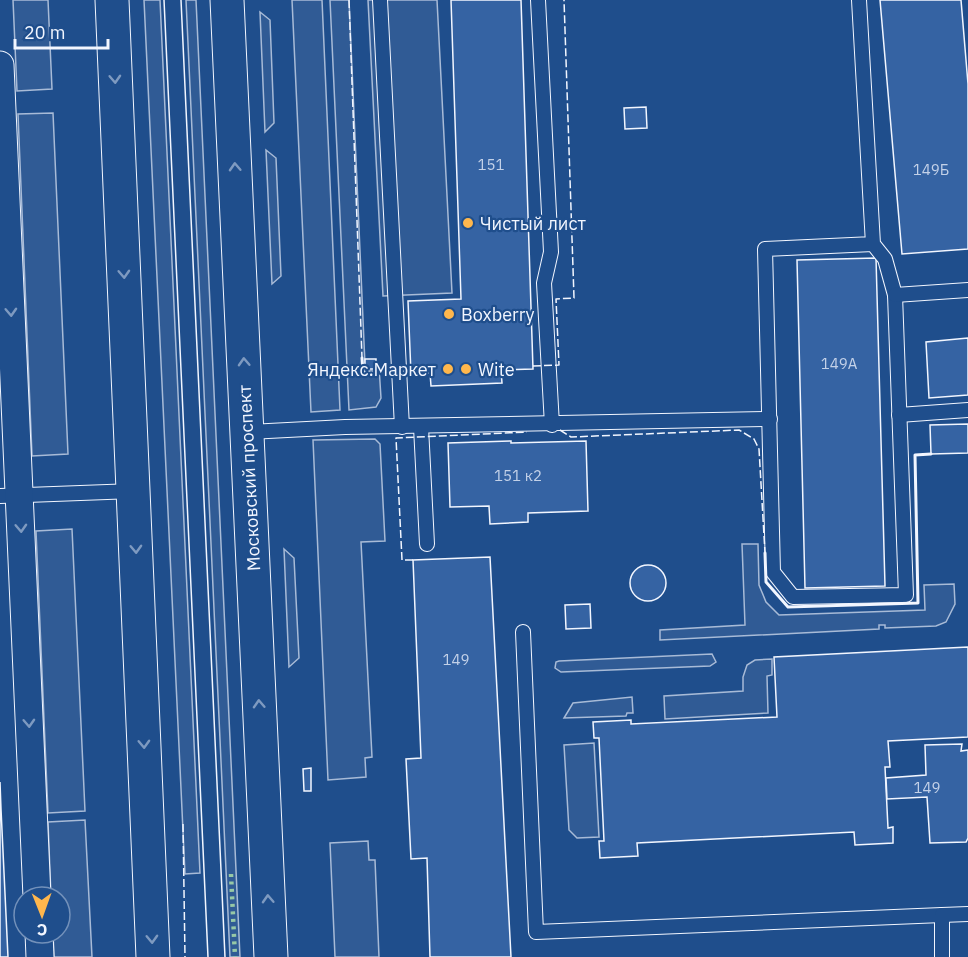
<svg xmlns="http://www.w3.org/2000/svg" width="968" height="957" font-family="'IBM Plex Sans',sans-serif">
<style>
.built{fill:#305b95;stroke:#a8bbd7;stroke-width:1.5}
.building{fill:#3563a3;stroke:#f2f6ff;stroke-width:1.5}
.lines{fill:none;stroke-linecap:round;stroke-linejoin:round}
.service-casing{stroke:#f2f6ff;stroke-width:16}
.minor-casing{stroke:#f2f6ff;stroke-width:29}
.primary-casing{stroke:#f2f6ff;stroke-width:35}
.service{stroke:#1f4e8c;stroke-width:14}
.minor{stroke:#1f4e8c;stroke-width:27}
.primary{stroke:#1f4e8c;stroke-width:33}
.tram{stroke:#f2f6ff;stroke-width:1.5}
.hedge{stroke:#97c8a6;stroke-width:4.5;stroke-dasharray:3 4.5;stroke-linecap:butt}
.fence{stroke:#f2f6ff;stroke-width:1.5;stroke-dasharray:8 3;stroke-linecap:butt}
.wall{stroke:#f2f6ff;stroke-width:3}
.oneway{stroke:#7e9ac0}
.poi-dot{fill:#ffb74d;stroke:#1f4e8c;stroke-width:2}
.labels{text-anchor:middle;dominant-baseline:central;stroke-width:4.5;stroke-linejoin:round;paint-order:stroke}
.number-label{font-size:15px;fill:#c3d1e8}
.poi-label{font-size:18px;fill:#f2f6ff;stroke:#1f4e8c;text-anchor:start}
.street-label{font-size:18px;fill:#f2f6ff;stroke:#1f4e8c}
</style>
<rect width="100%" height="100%" fill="#1f4e8c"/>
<g class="built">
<polygon points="13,0 48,0 52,89 17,91"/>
<polygon points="144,0 160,0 200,873 185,874"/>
<polygon points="186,0 196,0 240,957 230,957"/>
<polygon points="292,0 322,0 340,410 311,412"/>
<polygon points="330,0 349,0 365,365 379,367 381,398 376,407 349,410"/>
<polygon points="368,0 437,0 452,293 383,296"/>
<polygon points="260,12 270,20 274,123 265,132"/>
<polygon points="53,113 68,454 32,456 18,114"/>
<polygon points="266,150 276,158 281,276 272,284"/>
<polygon points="375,439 380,444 385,541 361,542 372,757 365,758 366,777 328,780 313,440"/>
<polygon points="72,529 85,811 48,813 36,531"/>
<polygon points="742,544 758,544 759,585 766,602 779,615 925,610 924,585 954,584 955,604 946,622 936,626 885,628 885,625 879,625 879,629 660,640 660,630 745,625"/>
<polygon points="284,549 294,558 299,658 289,667"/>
<polygon points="712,654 716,662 710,666 561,672 555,668 556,662 559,661"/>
<polygon points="772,659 772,675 767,676 768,713 665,719 664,696 743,691 743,677 747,665 755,660"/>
<polygon points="632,697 633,713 627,713 626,716 564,718 573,703"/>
<polygon points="594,743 599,837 577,838 569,830 564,745"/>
<polygon points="85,820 92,957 54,957 53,933 60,933 60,897 51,897 48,822"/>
<polygon points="368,841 369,860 375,860 379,957 335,957 330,843"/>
</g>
<g class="building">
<polygon points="451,0 521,0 533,369 501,370 502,383 431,386 430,373 411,374 408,301 461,299"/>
<polygon points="880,0 961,0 968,84 968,249 902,254"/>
<polygon points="646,107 647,128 625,129 624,108"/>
<polygon points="876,258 885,586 805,588 797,260"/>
<polygon points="968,338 968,395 929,398 926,342"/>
<rect x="365" y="359" width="11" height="10"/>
<polygon points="968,424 968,453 931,454 930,425"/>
<polygon points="511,441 511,443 586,441 588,511 528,513 528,522 490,524 489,506 450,507 448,443"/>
<polygon points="490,557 511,957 430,957 427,858 411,859 406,759 421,758 413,560"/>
<circle cx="648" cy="583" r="18"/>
<polygon points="590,604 591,628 566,629 565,605"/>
<polygon points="968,647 968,737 888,741 890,767 885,767 888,828 893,827 893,843 855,845 854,832 637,843 638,856 600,858 599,841 604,841 599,738 594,738 593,722 631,720 631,724 777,717 774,657"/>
<polygon points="962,744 961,751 968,750 968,838 966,842 930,843 927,797 887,799 886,778 926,775 925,745"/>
<polygon points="311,768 311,791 304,791 303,769"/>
<polygon points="0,782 1,809 8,957 0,957"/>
</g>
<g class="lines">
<defs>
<g id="service">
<polyline points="380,0 402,427"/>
<polyline points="538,0 551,252 544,283 552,425"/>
<polyline points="859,0 873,244 885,259 895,295 906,595 793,597 773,572 765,249 873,244"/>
<polyline points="895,295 968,290"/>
<polyline points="899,415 968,410"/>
<polyline points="421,427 427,544"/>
<polyline points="247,432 345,427 770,419"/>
<polyline points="0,496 134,491"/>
<polyline points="523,632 536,932 942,915"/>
<polyline points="942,957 942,915 968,914"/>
</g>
<g id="minor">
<polyline points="0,65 37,897"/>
<polyline points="39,933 40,957"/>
</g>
<g id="primary">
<polyline points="112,0 153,957"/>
<polyline points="227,0 271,957"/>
</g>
</defs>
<use href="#service" class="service-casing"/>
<use href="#minor" class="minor-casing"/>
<use href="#primary" class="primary-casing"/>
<use href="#service" class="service"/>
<use href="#minor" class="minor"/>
<use href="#primary" class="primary"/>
<g class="tram">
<polyline points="164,0 208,957"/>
<polyline points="181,0 225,957"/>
</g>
<polyline class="hedge" points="231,874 235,957"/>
<g class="fence">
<polyline points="349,0 362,358"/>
<polyline points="533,366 559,365 556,299 574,298 564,0"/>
<polyline points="378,372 410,371"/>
<polyline points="560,430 571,437 739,430 754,439 759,449 765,553"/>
<polyline points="413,560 402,560 396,438 527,432"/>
<polyline points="183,824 185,957"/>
</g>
<g class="wall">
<polyline points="362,358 363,372 378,372"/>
<polyline points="765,553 766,582 788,607 918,603 915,455 931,454"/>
</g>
</g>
<defs><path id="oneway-chevron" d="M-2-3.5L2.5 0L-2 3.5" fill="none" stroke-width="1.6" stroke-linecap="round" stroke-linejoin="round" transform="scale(1.5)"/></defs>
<g class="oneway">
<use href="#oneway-chevron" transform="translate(115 79) rotate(87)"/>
<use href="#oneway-chevron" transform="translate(235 167) rotate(-93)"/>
<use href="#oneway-chevron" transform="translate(124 274) rotate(87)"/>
<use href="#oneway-chevron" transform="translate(11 312) rotate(87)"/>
<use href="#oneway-chevron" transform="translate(244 362) rotate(-93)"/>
<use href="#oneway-chevron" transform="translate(21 528) rotate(87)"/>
<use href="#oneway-chevron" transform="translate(136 549) rotate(88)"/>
<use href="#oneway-chevron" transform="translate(259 704) rotate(-93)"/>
<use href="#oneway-chevron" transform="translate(29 723) rotate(87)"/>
<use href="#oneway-chevron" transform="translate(144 744) rotate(88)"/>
<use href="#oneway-chevron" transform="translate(268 899) rotate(-93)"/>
<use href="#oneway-chevron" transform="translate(152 939) rotate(88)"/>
</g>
<g class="poi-dot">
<circle cx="468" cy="223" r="6"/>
<circle cx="449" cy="314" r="6"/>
<circle cx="448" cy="369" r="6"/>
<circle cx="466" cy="369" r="6"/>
</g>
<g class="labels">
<g class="number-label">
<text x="491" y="164">151</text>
<text x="931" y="169">149Б</text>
<text x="839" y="363">149А</text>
<text x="518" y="475">151 к2</text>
<text x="456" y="659">149</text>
<text x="927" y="787">149</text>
</g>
<g class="poi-label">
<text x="480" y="223">Чистый лист</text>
<text x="461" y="314">Boxberry</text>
<text x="436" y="369" text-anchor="end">Яндекс.Маркет</text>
<text x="478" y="369">Wite</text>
</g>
<g class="street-label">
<text transform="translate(249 478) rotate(-93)">Московский проспект</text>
</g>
</g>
<g transform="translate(42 915) rotate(179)"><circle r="28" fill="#1f4e8c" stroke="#7391ba" stroke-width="1.5"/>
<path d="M0-4.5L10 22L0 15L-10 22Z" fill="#ffb74d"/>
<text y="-9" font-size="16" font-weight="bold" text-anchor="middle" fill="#f2f6ff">С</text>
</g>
<path d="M15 39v9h93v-9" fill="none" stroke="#f2f6ff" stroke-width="3"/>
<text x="24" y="39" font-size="18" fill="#f2f6ff" stroke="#1f4e8c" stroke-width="4.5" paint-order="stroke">20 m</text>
</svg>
